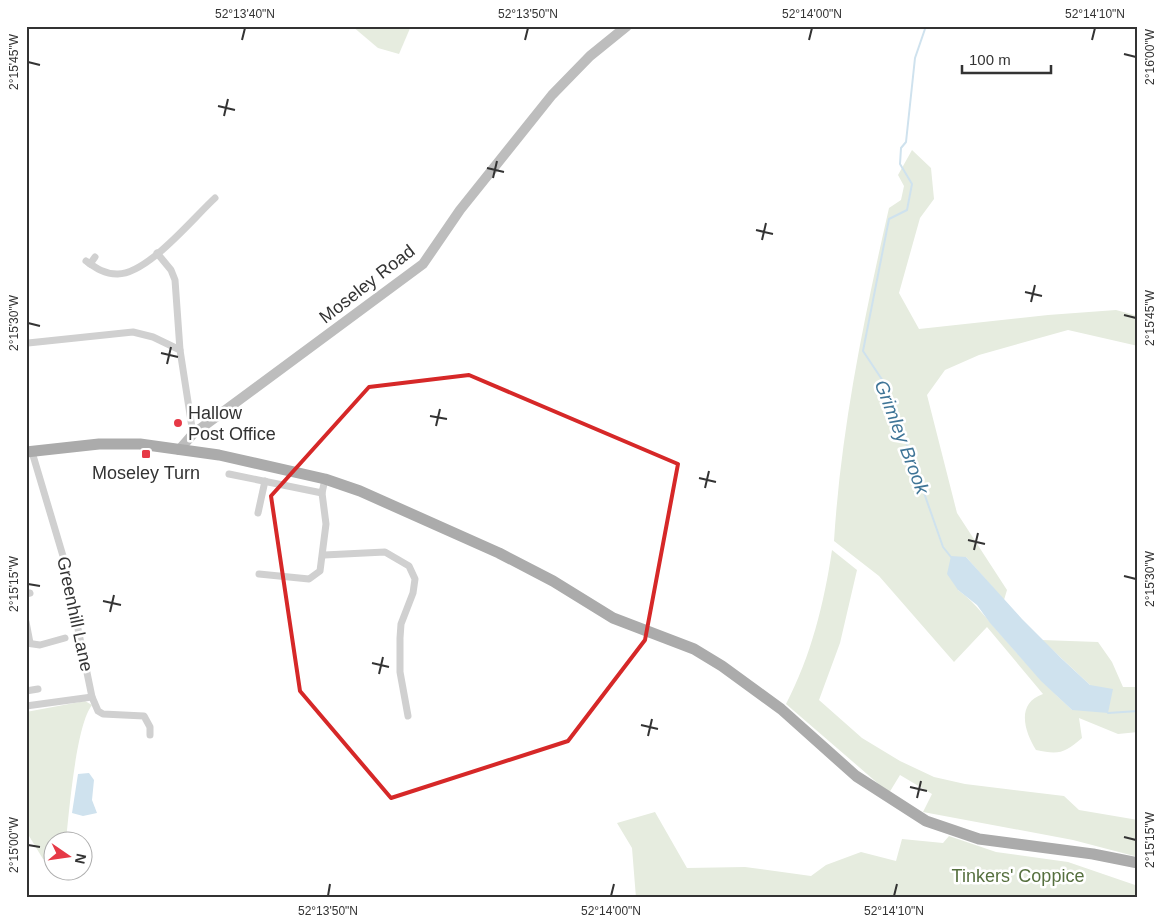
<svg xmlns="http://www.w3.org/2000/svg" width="1164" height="924" font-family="Helvetica,sans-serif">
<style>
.green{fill:#e6ecdf}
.water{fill:#cfe2ee}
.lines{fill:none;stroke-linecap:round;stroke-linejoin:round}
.stream{stroke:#cfe2ee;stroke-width:2}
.street{stroke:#d0d0d0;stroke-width:7}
.secondary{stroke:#bdbdbd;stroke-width:10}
.primary{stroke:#ababab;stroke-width:11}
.marked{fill:none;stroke:#d62828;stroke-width:4;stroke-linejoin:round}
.ticks{fill:none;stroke:#333;stroke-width:2}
.poi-dot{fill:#e63946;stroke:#fff;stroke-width:2}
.labels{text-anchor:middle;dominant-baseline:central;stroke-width:5;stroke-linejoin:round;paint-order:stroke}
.street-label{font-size:18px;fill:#333;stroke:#fff}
.poi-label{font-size:18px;fill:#333;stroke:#fff;text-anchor:start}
.park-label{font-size:18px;fill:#56703f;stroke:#fff}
.water-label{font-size:19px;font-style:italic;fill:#3f7597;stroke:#fff}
.neatline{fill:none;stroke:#333;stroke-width:2}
.ticks-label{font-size:12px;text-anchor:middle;fill:#333}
</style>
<rect width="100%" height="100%" fill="#fff"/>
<g class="green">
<polygon points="352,26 411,26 399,54 378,48"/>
<path d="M912,150l19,18 3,31 -14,19 -21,75 20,36 129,-14 68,-5 22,6v30l-70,-16 -89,25 -34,15 -18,25 30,118 50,77 -3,10 -38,-43 -8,33c19,14 29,30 45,47 22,26 44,50 69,73l18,-25 -48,-45 56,2 14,20 11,25h15v45l-20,2 -39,-16 3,20c-17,15 -23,17 -46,12 -12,-19 -20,-47 7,-56l-56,-67 -33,35 -75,-86 -45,-35c7,-112 30,-223 55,-333l12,-8 3,-14 -6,-11z"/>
<path d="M832,550l25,20 -17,73 -21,57 43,38 38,23 34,16 31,7 99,12 15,14 59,10v37l-65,-17 -150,-28 9,-18 -32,-19 -11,18 -103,-89c25,-48 38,-100 46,-154z"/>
<path d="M85,701l7,4c-16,20 -23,108 -26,136l-14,1v17h-9l-17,-28v-119z"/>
<polygon points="655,812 687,868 745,867 811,876 826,865 861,852 896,861 902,839 943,843 949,836 996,852 1068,862 1138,886 1138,898 636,898 632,848 617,823"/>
</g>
<g class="water">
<polygon points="951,556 966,557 1022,619 1061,658 1090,685 1113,689 1108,713 1072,710 1041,681 990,623 977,605 958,590 947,574"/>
<polygon points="89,773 94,780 92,800 97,813 83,816 72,813 78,774"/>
</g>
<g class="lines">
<g class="stream">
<polyline points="926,26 915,58 906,142 901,148 900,164 912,184 907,210 889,219 863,351 887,387 943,547 951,557"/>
<polyline points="1108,713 1138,711"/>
</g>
<g class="street">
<polyline points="157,253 171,270 175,280 180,350"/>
<path d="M86,261c10,7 18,13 31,13 30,1 76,-56 98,-76"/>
<polyline points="90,264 95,257"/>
<polyline points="28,343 133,332 153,337 180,350 193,434"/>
<polyline points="32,452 63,556 92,697 98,711 103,714 144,716 150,727 150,735"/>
<polyline points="229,474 322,493 325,479"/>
<polyline points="258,513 265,481"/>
<polyline points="324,555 385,552 409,566 415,579 413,593 401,624 400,638 400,672 408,716"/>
<polyline points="259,574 309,579 320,571 326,524 322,493"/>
<polyline points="26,594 30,593"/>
<polyline points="26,622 30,643"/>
<polyline points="26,643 40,645 65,638"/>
<polyline points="26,691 38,689"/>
<polyline points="26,706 92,697"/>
</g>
<polyline class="secondary" points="179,450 193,434 423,264 460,210 552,95 590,56 627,26"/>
<polyline class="primary" points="26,452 99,444 140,444 219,455 325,479 360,491 499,553 553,581 613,618 694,649 722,666 781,709 856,776 926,821 979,839 1093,854 1138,863"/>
</g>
<path class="marked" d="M469,375l209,89 -33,176 -77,101 -177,57 -91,-107 -29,-195 98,-109z"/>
<path class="ticks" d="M242,40l3,-12M525,40l3,-12M809,40l3,-12M1092,40l3,-12M1124,54l12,3M28,62l12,3M218,106l17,4M224,116l4,-17M487,168l17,4M493,178l4,-17M756,230l17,4M762,240l4,-17M1025,292l17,4M1031,302l4,-17M1124,315l12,3M28,323l12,3M161,353l17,4M167,364l4,-17M430,416l17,3M436,426l4,-17M699,478l17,4M705,488l4,-17M968,540l17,4M974,550l4,-17M1124,576l12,3M28,584l12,2M103,601l18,4M110,612l4,-17M372,663l17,4M379,674l4,-17M641,725l17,4M648,736l4,-17M910,787l17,4M917,798l4,-17M1124,837l12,3M28,845l12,2M328,896l2,-12M611,896l3,-12M894,896l3,-12"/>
<g class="poi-dot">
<circle cx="178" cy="423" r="5"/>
<rect x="141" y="449" width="10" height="10" rx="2.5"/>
</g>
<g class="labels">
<g class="street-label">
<text transform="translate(367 284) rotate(-38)">Moseley Road</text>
<text transform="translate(75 614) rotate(78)">Greenhill Lane</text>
</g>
<g class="poi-label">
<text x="188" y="413">Hallow<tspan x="188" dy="21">Post Office</tspan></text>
<text x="146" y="473" text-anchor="middle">Moseley Turn</text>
</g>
<g class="park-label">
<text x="1018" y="876">Tinkers' Coppice</text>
</g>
<g class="water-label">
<text transform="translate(902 437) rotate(69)">Grimley Brook</text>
</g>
</g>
<rect width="1164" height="924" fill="none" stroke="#ffffff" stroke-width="55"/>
<g transform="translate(68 856) rotate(103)"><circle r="24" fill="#ffffff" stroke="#adadad"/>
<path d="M0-4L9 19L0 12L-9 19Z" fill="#e63946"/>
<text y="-8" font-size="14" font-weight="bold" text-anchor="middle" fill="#333333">N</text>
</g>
<path d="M962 65v8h89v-8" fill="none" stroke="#333333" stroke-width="2.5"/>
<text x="969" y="65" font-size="15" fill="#333333" stroke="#ffffff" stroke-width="4" paint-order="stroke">100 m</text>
<rect x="28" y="28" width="1108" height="868" class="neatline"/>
<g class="ticks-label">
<text x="245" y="18">52°13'40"N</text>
<text x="528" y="18">52°13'50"N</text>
<text x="812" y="18">52°14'00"N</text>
<text x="1095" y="18">52°14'10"N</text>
<text transform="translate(1150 57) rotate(-90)" y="4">2°16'00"W</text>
<text transform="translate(14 62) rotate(-90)" y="4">2°15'45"W</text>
<text transform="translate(1150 318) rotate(-90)" y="4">2°15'45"W</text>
<text transform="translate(14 323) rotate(-90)" y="4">2°15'30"W</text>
<text transform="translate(1150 579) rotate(-90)" y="4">2°15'30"W</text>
<text transform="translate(14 584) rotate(-90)" y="4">2°15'15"W</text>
<text transform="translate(1150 840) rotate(-90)" y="4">2°15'15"W</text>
<text transform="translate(14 845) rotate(-90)" y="4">2°15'00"W</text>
<text x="328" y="915">52°13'50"N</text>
<text x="611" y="915">52°14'00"N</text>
<text x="894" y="915">52°14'10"N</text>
</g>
</svg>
